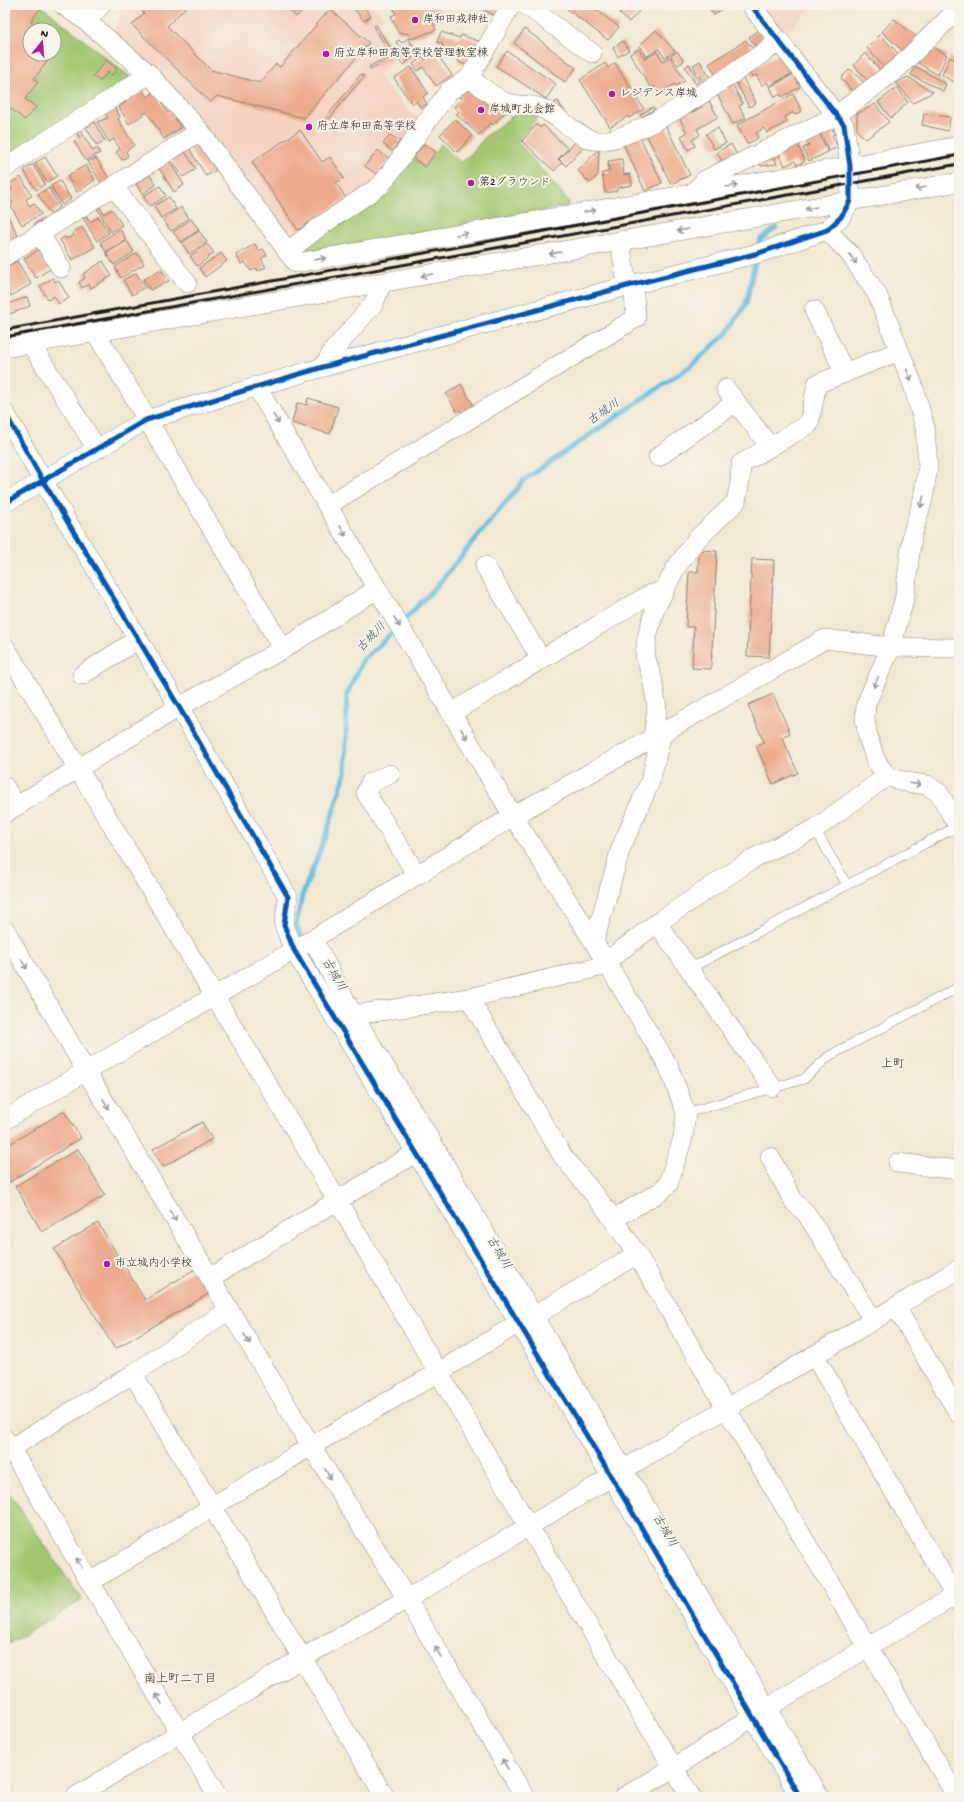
<svg xmlns="http://www.w3.org/2000/svg" width="964" height="1802" font-family="'Gochi Hand','Klee One',sans-serif">
<style>
.built{fill:#f4d3c1}
.green{fill:#a3c771;stroke:#607246;fill-rule:evenodd}
.lines{fill:none;stroke-linecap:round;stroke-linejoin:round}
.stream{stroke:#62bee0;stroke-width:5}
.building{fill:#ecab8d}
.service-casing{stroke:#868276;stroke-width:10}
.minor-casing{stroke:#868276;stroke-width:20}
.service{stroke:#fff;stroke-width:9}
.minor{stroke:#fff;stroke-width:19}
.rail{stroke:#1c1c1c;stroke-width:3}
.cycleway-casing{stroke:#f7f3e8;stroke-width:8}
.cycleway{stroke:#0057b8;stroke-width:5}
.oneway{stroke:#999}
.poi-dot{fill:#b5179e;stroke:#f7f3e8;stroke-width:1.5}
.labels{text-anchor:middle;dominant-baseline:central;stroke-width:4;stroke-linejoin:round;paint-order:stroke}
.poi-label{font-size:11px;fill:#1c1c1c;stroke:#f7f3e8;text-anchor:start}
.water-label{font-size:12px;font-style:italic;fill:#345561;stroke:#f7f3e8}
.neighbourhood-label{font-size:12px;font-weight:bold;fill:#654e44;stroke:#f7f3e8}
</style>
<rect width="100%" height="100%" fill="#f7f3e8"/>
<filter id="ink" filterUnits="userSpaceOnUse"><feTurbulence type="fractalNoise" baseFrequency=".025" numOctaves="2"/><feDisplacementMap in="SourceGraphic" scale="8" xChannelSelector="R" yChannelSelector="G"/><feConvolveMatrix kernelMatrix="1 2 1 2 8 2 1 2 1" color-interpolation-filters="sRGB"/></filter>
<filter id="wash" filterUnits="userSpaceOnUse"><feTurbulence type="fractalNoise" baseFrequency=".012" numOctaves="4" result="noise"/><feDisplacementMap in="SourceGraphic" scale="16" xChannelSelector="R" yChannelSelector="G"/><feGaussianBlur stdDeviation="0.9" result="paint"/><feColorMatrix in="noise" values="0 0 0 0 0 0 0 0 0 0 0 0 0 0 0 0 0 1.4 0 .05"/><feComposite in="paint" operator="in"/></filter>
<g filter="url(#wash)">
<rect width="100%" height="100%" fill="#f1e8d1"/>
<g class="built">
<polygon points="119,5 373,5 383,17 378,27 400,56 377,75 408,111 422,118 368,189 289,243 111,36 121,15"/>
<polygon points="760,5 813,5 789,30 780,29"/>
</g>
<g class="green">
<path d="M5,5h35l90,72 -125,85zM30,30h24v24h-24z"/>
<polygon points="518,112 540,115 517,141 569,202 568,206 304,253 304,246 409,156 425,167 441,144 461,163 472,153 487,135"/>
<polygon points="5,1487 82,1600 5,1646"/>
</g>
<g class="lines">
<g class="stream">
<polyline points="758,249 760,240 776,228"/>
<polyline points="401,623 436,587 524,480 692,365 727,333 746,304 756,257"/>
<polyline points="324,980 307,951 296,925 302,896 327,832 345,774 347,694 363,660 396,629"/>
</g>
</g>
<g id="blocks">
<g class="building">
<polygon points="5,5 35,5 40,9 31,21 41,30 30,30 30,54 46,54 45,56 49,59 34,79 38,82 25,99 36,107 25,120 5,104 5,73 7,70 5,69"/>
<polygon points="136,5 188,5 167,26 211,70 260,83 276,64 280,67 330,9 369,43 304,118 217,96 210,102 132,25 144,13"/>
<polygon points="284,5 309,5 296,17"/>
<polygon points="353,5 362,5 371,16 364,21 352,6"/>
<polygon points="392,5 437,5 442,19 433,22 436,30 411,39 409,34 398,32 391,16 396,14"/>
<polygon points="474,5 501,5 496,16"/>
<polygon points="562,5 590,5 619,27 608,40"/>
<polygon points="626,5 635,5 640,10 629,22 619,13"/>
<polygon points="707,5 727,5 714,15"/>
<polygon points="894,19 918,38 905,53 882,32"/>
<polygon points="376,25 391,49 388,51 374,26"/>
<polygon points="525,29 576,68 565,82 514,43"/>
<polygon points="656,30 675,51 665,58 659,49 646,57 639,46"/>
<polygon points="759,30 768,43 758,50 749,37"/>
<polygon points="441,32 460,38 461,35 481,42 470,66 458,62 460,57 440,53 443,44 437,42"/>
<polygon points="880,35 901,56 887,71 867,48"/>
<polygon points="408,38 418,52 403,65 399,59 405,54 396,42 399,40 402,43"/>
<polygon points="746,40 754,51 716,75 709,64"/>
<polygon points="623,41 629,50 618,57 613,48"/>
<polygon points="931,46 947,55 938,75 915,61"/>
<polygon points="638,49 645,59 657,52 663,61 670,57 685,81 676,86 675,84 659,94 654,86 651,88 630,54"/>
<polygon points="507,51 556,84 546,99 496,66"/>
<polygon points="677,51 684,61 678,65 671,56"/>
<polygon points="436,53 452,75 436,86 423,67 418,71 413,64 423,57 425,60"/>
<polygon points="781,53 793,73 769,86 767,82 762,85 756,75 752,77 749,71"/>
<polygon points="865,53 883,73 870,83 854,65"/>
<polygon points="389,55 390,58 370,69 369,67"/>
<polygon points="950,57 959,62 959,74 954,82 942,75"/>
<polygon points="106,60 117,69 112,75 108,72 100,81 93,76"/>
<polygon points="700,61 711,80 704,84 693,65"/>
<polygon points="605,63 608,68 615,63 644,109 629,118 628,116 610,127 580,80"/>
<polygon points="689,64 700,82 696,84 685,67"/>
<polygon points="915,66 946,84 943,91 911,75"/>
<polygon points="411,67 428,93 423,97 427,104 421,108 416,101 412,104 394,78"/>
<polygon points="850,69 867,86 855,95 841,78"/>
<polygon points="361,74 364,76 326,122 324,120"/>
<polygon points="793,74 800,87 782,97 781,94 775,97 770,87"/>
<polygon points="908,77 933,92 913,103 896,83"/>
<polygon points="743,78 756,103 749,107 736,82"/>
<polygon points="473,86 506,111 493,125 491,123 479,135 456,114 459,112 454,107 462,98 459,95 465,89 468,92"/>
<polygon points="733,86 743,104 739,106 746,118 733,124 717,94"/>
<polygon points="141,88 147,97 155,92 168,113 171,111 181,128 164,139 147,112 129,124 119,107 126,102 124,98"/>
<polygon points="897,88 908,102 891,118 878,102"/>
<polygon points="793,94 802,111 794,115 793,112 785,117 787,122 767,133 764,128 756,133 758,138 747,144 737,125"/>
<polygon points="708,99 718,117 697,129 700,135 692,140 695,146 688,150 681,136 687,133 678,115 689,109 691,113 702,107 700,104"/>
<polygon points="558,101 565,113 561,115 554,103"/>
<polygon points="875,104 889,122 866,139 857,131 857,114"/>
<polygon points="114,106 120,117 118,119 134,145 126,151 128,156 122,160 116,152 120,149 114,139 109,142 97,122 108,118 104,112"/>
<polygon points="653,107 655,109 642,117 640,115"/>
<polygon points="924,114 950,117 948,131 922,125"/>
<polygon points="455,119 472,136 457,152 440,135"/>
<polygon points="94,122 105,141 97,146 86,127"/>
<polygon points="537,124 540,128 543,125 568,149 558,159 562,163 554,171 522,141"/>
<polygon points="665,124 690,175 671,184 646,134"/>
<polygon points="831,125 835,134 832,135 838,147 829,151 819,130"/>
<polygon points="79,128 93,151 97,148 100,153 86,161 74,141 80,138 75,130"/>
<polygon points="718,128 726,143 714,149 706,134"/>
<polygon points="300,130 322,162 330,157 344,178 336,183 346,198 298,230 252,162"/>
<polygon points="819,134 828,152 809,161 803,148 809,146 806,140"/>
<polygon points="390,135 400,141 392,151 383,144"/>
<polygon points="639,135 662,183 645,191 623,143"/>
<polygon points="577,140 584,147 566,166 559,159"/>
<polygon points="796,141 805,161 797,165 795,161 785,166 777,150"/>
<polygon points="198,142 216,170 206,176 189,148"/>
<polygon points="424,144 436,152 425,167 413,158"/>
<polygon points="731,144 737,155 723,163 717,152"/>
<polygon points="599,149 598,175 590,183 578,171"/>
<polygon points="184,150 196,169 183,177 171,158"/>
<polygon points="378,150 389,159 376,174 365,166"/>
<polygon points="772,152 777,164 761,166 758,159"/>
<polygon points="45,157 57,176 47,182 35,163"/>
<polygon points="96,158 110,180 102,184 88,162"/>
<polygon points="622,159 624,175 630,174 632,185 617,188 617,191 605,193 602,173 609,172 608,161"/>
<polygon points="169,160 184,185 174,192 158,167"/>
<polygon points="33,164 45,184 36,190 24,170"/>
<polygon points="86,165 95,180 77,192 67,176"/>
<polygon points="150,175 156,185 142,194 136,184"/>
<polygon points="21,177 32,196 26,199 29,206 34,203 41,214 22,225 10,205 13,203 7,194 12,190 9,184"/>
<polygon points="60,181 71,199 62,205 51,186"/>
<polygon points="160,186 166,196 150,206 143,196"/>
<polygon points="49,188 60,207 50,214 38,194"/>
<polygon points="169,197 176,209 161,218 154,206"/>
<polygon points="100,207 104,214 112,209 122,225 111,232 97,208"/>
<polygon points="181,207 189,218 171,231 163,220"/>
<polygon points="5,210 19,238 6,244 5,241"/>
<polygon points="86,216 90,222 99,217 109,233 97,241 83,218"/>
<polygon points="43,219 46,223 36,228 34,224"/>
<polygon points="191,219 199,230 181,242 173,232"/>
<polygon points="82,227 95,247 72,260 60,240 65,237 67,239 74,235 73,232"/>
<polygon points="120,229 126,240 106,252 100,242"/>
<polygon points="199,231 207,242 189,254 182,243"/>
<polygon points="127,241 134,252 114,265 106,253"/>
<polygon points="207,244 214,253 197,266 190,256"/>
<polygon points="255,244 259,251 263,249 267,255 261,259 266,267 258,271 257,268 251,271 245,262 241,264 236,255"/>
<polygon points="41,248 53,267 36,278 24,259"/>
<polygon points="137,253 144,264 121,278 115,267"/>
<polygon points="221,253 227,261 205,277 199,268"/>
<polygon points="17,261 31,284 11,296 9,293 5,295 5,269"/>
<polygon points="103,261 112,276 91,288 89,284 82,288 79,282 85,278 83,274"/>
<polygon points="161,269 169,281 150,290 143,280"/>
<polygon points="136,273 145,287 132,295 123,280"/>
<polygon points="53,278 55,282 58,280 69,298 59,304 54,296 48,300 40,286"/>
<polygon points="27,297 30,306 5,316 5,305"/>
<polygon points="461,384 474,406 462,413 460,410 457,412 446,394"/>
<polygon points="308,398 338,407 330,434 292,423 297,403 307,405"/>
<polygon points="699,550 717,551 711,669 692,668 694,627 686,627 689,572 698,572"/>
<polygon points="752,559 774,560 769,657 747,656"/>
<polygon points="773,694 790,733 782,737 798,773 773,784 756,746 764,742 748,705"/>
<polygon points="64,1111 81,1138 5,1185 5,1147"/>
<polygon points="202,1122 212,1139 163,1167 153,1149"/>
<polygon points="78,1149 105,1195 42,1232 15,1186"/>
<polygon points="98,1223 145,1300 195,1269 210,1293 115,1349 54,1249"/>
</g>
</g>
</g>
<g filter="url(#ink)">
<use href="#blocks" fill-opacity="0" stroke="#868276" stroke-width="1"/>
<g class="lines">
<defs>
<g id="service">
<polyline points="815,829 847,885"/>
<polyline points="689,969 958,826"/>
<polyline points="686,1113 804,1079 829,1056 959,987"/>
</g>
<g id="minor">
<polyline points="63,5 86,21 149,74 200,131 296,263 850,166 959,146"/>
<polyline points="526,5 592,53"/>
<polyline points="86,21 101,5"/>
<path d="M469,78c11,7 26,21 38,25 12,4 24,0 36,6 16,7 29,23 46,30 36,15 158,-75 191,-98"/>
<polyline points="5,168 149,74"/>
<polyline points="114,187 187,283"/>
<polyline points="694,192 705,180 836,116 899,67 954,13 959,11"/>
<polyline points="827,230 850,254 877,294 913,385 925,428 928,467 923,499 912,536 905,596 891,647 866,704 865,719 868,737 876,761 887,776 905,782 927,785 939,793 959,828"/>
<polyline points="40,234 61,268"/>
<polyline points="620,241 627,286"/>
<polyline points="287,252 318,228 381,185 449,91 469,78 511,5"/>
<polyline points="5,256 200,131"/>
<polyline points="814,310 845,373"/>
<polyline points="96,333 283,649"/>
<polyline points="31,344 97,449"/>
<polyline points="5,348 959,182"/>
<polyline points="323,367 333,351 374,303 382,283"/>
<polyline points="256,386 513,816 594,942 668,1065 686,1113 683,1138 668,1184 660,1192 613,1219"/>
<polyline points="726,389 770,447"/>
<polyline points="5,413 43,481 179,707 288,897 284,925 294,950 611,1476 800,1797"/>
<polyline points="658,457 736,402"/>
<polyline points="5,503 146,420 323,367 627,286 759,253 827,230 841,217 850,201 850,166 844,125 751,5"/>
<polyline points="328,505 636,318 633,285"/>
<polyline points="485,566 541,659"/>
<polyline points="5,647 337,1200 528,1525 691,1797"/>
<polyline points="82,675 138,639"/>
<polyline points="451,713 649,595 664,591"/>
<polyline points="653,738 657,708 652,678 645,655 647,637 655,609 675,569 696,540 736,502 740,482 741,464 809,424 817,384 899,351"/>
<polyline points="390,774 370,783 366,793 417,875"/>
<polyline points="5,787 16,806"/>
<polyline points="5,813 179,707 283,649 377,589"/>
<polyline points="657,923 772,1087"/>
<polyline points="5,930 86,1071 311,1446 407,1599 525,1797"/>
<polyline points="313,939 353,1015 431,1141 623,1469 820,1797"/>
<polyline points="594,942 621,848 650,782 662,733"/>
<polyline points="469,998 562,1155 605,1208 637,1254 726,1408 957,1797"/>
<polyline points="353,1015 469,998 599,967 657,923 754,858 815,829 887,776"/>
<polyline points="5,1120 86,1071 313,939 513,816 662,733 825,639 891,647 959,648"/>
<polyline points="770,1157 794,1202 806,1213 873,1320"/>
<polyline points="898,1163 959,1170"/>
<polyline points="210,1278 417,1152 427,1145"/>
<polyline points="896,1307 959,1414"/>
<polyline points="534,1316 637,1254"/>
<polyline points="814,1355 959,1603"/>
<polyline points="133,1374 385,1797"/>
<polyline points="5,1439 218,1797"/>
<polyline points="11,1448 133,1374 229,1310"/>
<polyline points="90,1582 311,1446 439,1372 530,1316"/>
<polyline points="75,1797 302,1658 407,1599 959,1269"/>
<polyline points="624,1797 674,1768 768,1707 959,1593"/>
</g>
</defs>
<use href="#service" class="service-casing"/>
<use href="#minor" class="minor-casing"/>
<use href="#service" class="service"/>
<use href="#minor" class="minor"/>
<g class="rail">
<polyline points="5,330 959,155"/>
<polyline points="5,337 959,164"/>
</g>
<defs>
<g id="cycleway">
<polyline points="5,413 43,481 179,707 288,897 284,925 294,950 611,1476 800,1797"/>
<polyline points="5,503 146,420 323,367 627,286 759,253 827,230 841,217 850,201 850,166 844,125 751,5"/>
</g>
</defs>
<use href="#cycleway" class="cycleway-casing"/>
<use href="#cycleway" class="cycleway"/>
</g>
<defs><path id="oneway-shaft" d="M-6 0H5M1.5-3L5.5 0L1.5 3" fill="none" stroke-width="1.6" stroke-linecap="round" stroke-linejoin="round"/></defs>
<g class="oneway">
<use href="#oneway-shaft" transform="translate(732 186) rotate(-9)"/>
<use href="#oneway-shaft" transform="translate(921 188) rotate(170)"/>
<use href="#oneway-shaft" transform="translate(811 208) rotate(170)"/>
<use href="#oneway-shaft" transform="translate(590 211) rotate(-10)"/>
<use href="#oneway-shaft" transform="translate(683 230) rotate(170)"/>
<use href="#oneway-shaft" transform="translate(462 234) rotate(-10)"/>
<use href="#oneway-shaft" transform="translate(555 253) rotate(170)"/>
<use href="#oneway-shaft" transform="translate(320 259) rotate(-10)"/>
<use href="#oneway-shaft" transform="translate(853 259) rotate(55)"/>
<use href="#oneway-shaft" transform="translate(427 275) rotate(170)"/>
<use href="#oneway-shaft" transform="translate(909 375) rotate(69)"/>
<use href="#oneway-shaft" transform="translate(276 419) rotate(59)"/>
<use href="#oneway-shaft" transform="translate(922 502) rotate(105)"/>
<use href="#oneway-shaft" transform="translate(343 531) rotate(60)"/>
<use href="#oneway-shaft" transform="translate(397 622) rotate(59)"/>
<use href="#oneway-shaft" transform="translate(876 682) rotate(114)"/>
<use href="#oneway-shaft" transform="translate(464 734) rotate(59)"/>
<use href="#oneway-shaft" transform="translate(915 784) rotate(7)"/>
<use href="#oneway-shaft" transform="translate(24 964) rotate(60)"/>
<use href="#oneway-shaft" transform="translate(106 1104) rotate(59)"/>
<use href="#oneway-shaft" transform="translate(173 1216) rotate(59)"/>
<use href="#oneway-shaft" transform="translate(247 1339) rotate(59)"/>
<use href="#oneway-shaft" transform="translate(328 1474) rotate(58)"/>
<use href="#oneway-shaft" transform="translate(79 1563) rotate(-120)"/>
<use href="#oneway-shaft" transform="translate(438 1652) rotate(-121)"/>
<use href="#oneway-shaft" transform="translate(159 1699) rotate(-121)"/>
<use href="#oneway-shaft" transform="translate(505 1764) rotate(-121)"/>
</g>
</g>
<g class="poi-dot">
<circle cx="415" cy="20" r="4"/>
<circle cx="326" cy="54" r="4"/>
<circle cx="612" cy="94" r="4"/>
<circle cx="481" cy="110" r="4"/>
<circle cx="309" cy="127" r="4"/>
<circle cx="471" cy="183" r="4"/>
<circle cx="107" cy="1264" r="4"/>
</g>
<g class="labels">
<g class="poi-label">
<text x="423" y="20">岸和田戎神社</text>
<text x="334" y="54">府立岸和田高等学校管理教室棟</text>
<text x="620" y="94">レジデンス岸城</text>
<text x="489" y="110">岸城町北会館</text>
<text x="317" y="127">府立岸和田高等学校</text>
<text x="479" y="183">第2グラウンド</text>
<text x="115" y="1264">市立城内小学校</text>
</g>
<g class="water-label">
<text transform="translate(604 413) rotate(-34)">古城川</text>
<text transform="translate(372 638) rotate(-46)">古城川</text>
<text transform="translate(333 975) rotate(59)">古城川</text>
<text transform="translate(498 1253) rotate(59)">古城川</text>
<text transform="translate(664 1531) rotate(59)">古城川</text>
</g>
<g class="neighbourhood-label">
<text x="893" y="1065">上町</text>
<text x="180" y="1680">南上町二丁目</text>
</g>
</g>
<rect width="964" height="1802" fill="none" stroke="#f7f3e8" stroke-width="20"/>
<g transform="translate(42 42) rotate(17)"><circle r="19" fill="#f7f3e8" stroke="#9f9d96"/>
<path d="M0-3L7 15L0 10L-7 15Z" fill="#b5179e"/>
<text y="-6" font-size="11" font-weight="bold" text-anchor="middle" fill="#1c1c1c">N</text>
</g>
</svg>
